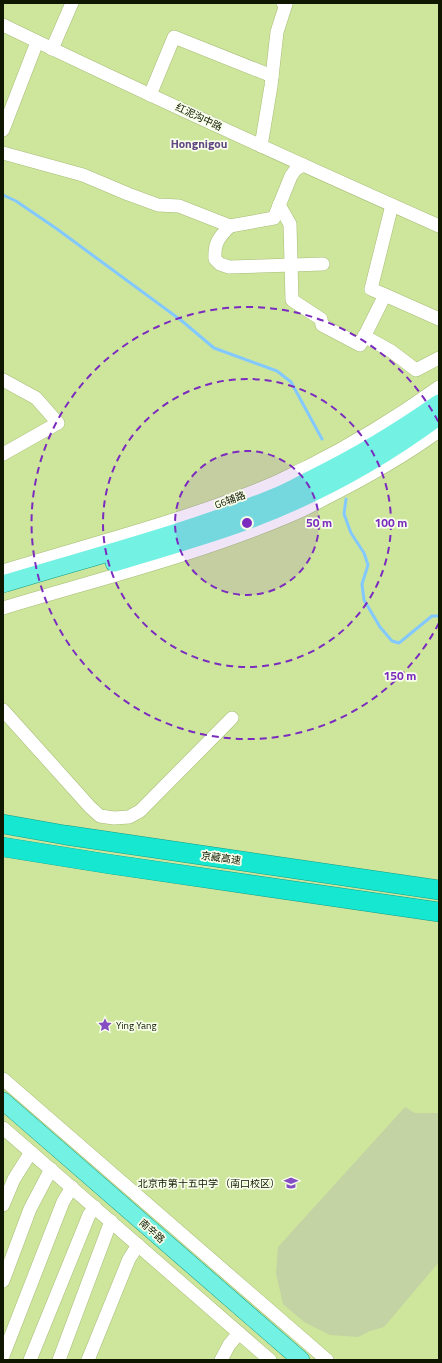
<svg xmlns="http://www.w3.org/2000/svg" width="442" height="1363" font-family="'Titillium Web','Noto Sans SC',sans-serif">
<style>
.green{fill:#c3d3a3}
.lines{fill:none;stroke-linecap:round;stroke-linejoin:round}
.stream{stroke:#83c9ff;stroke-width:3}
.minor-casing{stroke:#a7bd76;stroke-width:14}
.major-casing{stroke:#149e88;stroke-width:18}
.highway-casing{stroke:#149e88;stroke-width:20}
.minor{stroke:#fff;stroke-width:13}
.major{stroke:#73f1e3;stroke-width:17}
.highway{stroke:#16e7d1;stroke-width:19}
.ring{fill:none;stroke:#7b2cbf;stroke-width:2;stroke-dasharray:7 5}
.labels{text-anchor:middle;dominant-baseline:central;stroke-width:3.5;stroke-linejoin:round;paint-order:stroke}
.street-label{font-size:10px;fill:#101700;stroke:#f7fee9}
.poi-label{font-size:10px;fill:#101700;stroke:#f7fee9;text-anchor:start}
.quarter-label{font-size:12px;font-weight:bold;fill:#624784;stroke:#f7fee9}
.centre{fill:#7b2cbf;stroke:#f7fee9;stroke-width:2}
.ring-label{font-size:12px;text-anchor:middle;font-weight:bold;fill:#7b2cbf;stroke:#f7fee9;stroke-width:3.5;stroke-linejoin:round;paint-order:stroke}
</style>
<rect width="100%" height="100%" fill="#cee59c"/>
<polygon class="green" points="405,1107 415,1113 439,1113 439,1262 384,1327 370,1331 358,1337 330,1335 304,1322 283,1304 276,1273 278,1247"/>
<g class="lines">
<g class="stream">
<polyline points="3,195 16,201 57,229 182,321 214,348 277,371 291,382 322,439"/>
<polyline points="346,499 344,514 351,533 364,553 368,565 362,584 364,600 380,627 392,641 399,643 432,616 439,616"/>
</g>
<defs>
<g id="minor">
<path d="M3,25c144,70 290,136 436,201"/>
<polyline points="52,49 72,3"/>
<polyline points="150,95 174,37 272,76"/>
<polyline points="3,130 37,42"/>
<polyline points="261,146 271,86 277,32 286,4 283,3"/>
<polyline points="3,153 83,175 128,194 158,205 179,206 230,226 274,218 291,176 296,169 303,165"/>
<polyline points="279,205 290,224 292,300 321,319 322,325 360,345 385,295 439,319"/>
<path d="M230,226c-11,11 -16,17 -15,33l5,5 9,3 94,-3"/>
<polyline points="385,295 371,289 392,205"/>
<polyline points="364,336 391,351 416,370 439,358"/>
<polyline points="3,380 36,398 58,423 3,454"/>
<path d="M3,571c91,-28 184,-51 271,-88 11,-5 22,-11 33,-16 46,-23 90,-50 132,-80"/>
<path d="M3,608c96,-29 194,-53 286,-92 12,-5 24,-11 35,-17 40,-20 79,-42 115,-68"/>
<polyline points="3,710 90,807 100,816 114,818 129,817 140,811 232,718"/>
<polyline points="3,1079 327,1360"/>
<polyline points="3,1128 270,1360"/>
<polyline points="3,1205 14,1179 31,1152"/>
<polyline points="3,1281 30,1209 51,1169"/>
<polyline points="3,1356 63,1202 72,1187"/>
<polyline points="30,1360 89,1215 95,1207"/>
<polyline points="59,1360 111,1221"/>
<polyline points="88,1360 129,1259 138,1245"/>
<polyline points="221,1360 229,1345 239,1333"/>
</g>
<g id="major">
<path d="M114,563c41,-12 82,-24 122,-38 71,-25 140,-62 201,-107"/>
<path d="M3,584c92,-28 187,-52 276,-89 12,-5 24,-12 36,-18 43,-21 84,-46 124,-74"/>
<polyline points="3,1101 301,1360"/>
</g>
<g id="highway">
<polyline points="3,824 65,835 439,890"/>
<polyline points="3,847 109,864 439,912"/>
</g>
</defs>
<use href="#minor" class="minor-casing"/>
<use href="#major" class="major-casing"/>
<use href="#highway" class="highway-casing"/>
<use href="#minor" class="minor"/>
<use href="#major" class="major"/>
<use href="#highway" class="highway"/>
</g>
<circle cx="247" cy="523" r="72" fill="#7b2cbf" fill-opacity=".12"/>
<g class="ring">
<circle cx="247" cy="523" r="72"/>
<circle cx="247" cy="523" r="144"/>
<path d="M439 623A216 216 0 1 1 439 423"/>
</g>
<defs>
<symbol id="sight-bare" viewBox="-9 -9 18 18"><path d="M0-6L1.8-2.2L6-1.7L2.9 1.2L3.7 5.4L0 3.3L-3.7 5.4L-2.9 1.2L-6-1.7L-1.8-2.2Z" fill="#854dc4" stroke="#f7fee9" stroke-width="2.5" paint-order="stroke"/></symbol>
<symbol id="school-bare" viewBox="-9 -9 18 18"><path d="M0-5L7-2L0 1L-7-2ZM-4 1L0 2.5L4 1V4Q0 6-4 4Z" fill="#854dc4" stroke="#f7fee9" stroke-width="2.5" paint-order="stroke"/></symbol>
</defs>
<g fill-rule="evenodd">
<use href="#sight-bare" x="95" y="1015" width="20" height="20"/>
<use href="#school-bare" x="281" y="1173" width="20" height="20"/>
</g>
<g class="labels">
<g class="street-label">
<text transform="translate(199 117) rotate(25)">红泥沟中路</text>
<text transform="translate(230 500) rotate(-20)">G6辅路</text>
<text transform="translate(221 858) rotate(8)">京藏高速</text>
<text transform="translate(152 1231) rotate(41)">南辛路</text>
</g>
<g class="poi-label">
<text x="116" y="1025">Ying Yang</text>
<text x="280" y="1183" text-anchor="end">北京市第十五中学 （南口校区）</text>
</g>
<g class="quarter-label">
<text x="199" y="143">Hongnigou</text>
</g>
</g>
<circle cx="247" cy="523" r="6" class="centre"/>
<g class="ring-label">
<text x="319" y="527">50 m</text>
<text x="391" y="527">100 m</text>
<text x="400" y="680">150 m</text>
</g>
<rect width="442" height="1363" fill="none" stroke="#101700" stroke-width="8"/>
</svg>
